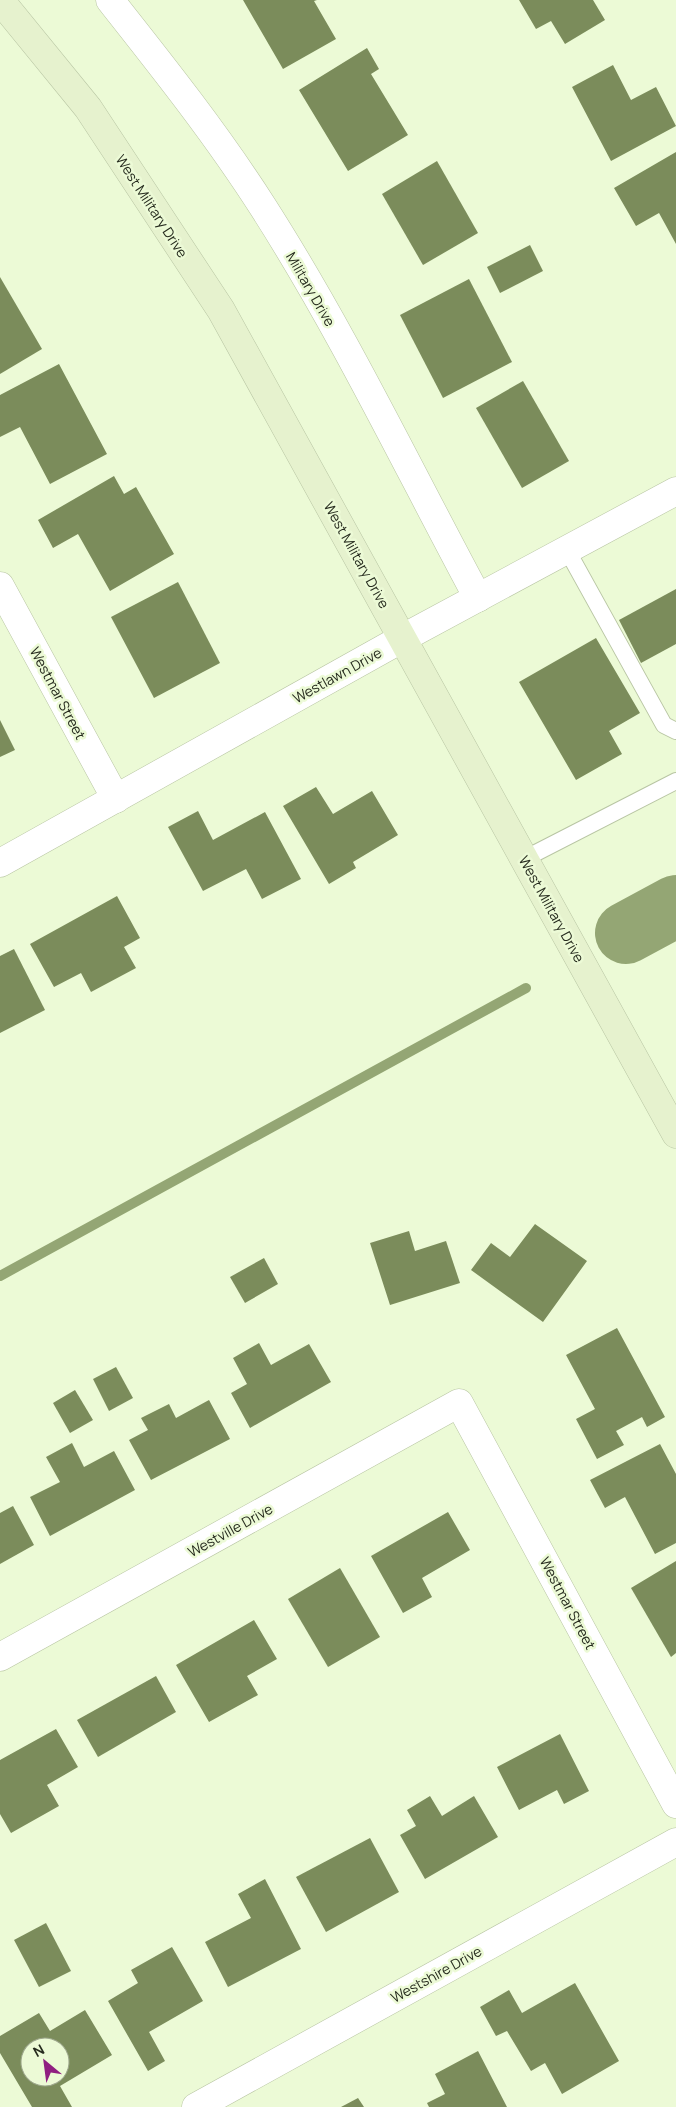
<svg xmlns="http://www.w3.org/2000/svg" width="676" height="2107" font-family="Manrope,sans-serif">
<style>
.lines{fill:none;stroke-linecap:round;stroke-linejoin:round}
.stream{stroke:#94a674;stroke-width:10}
.river{stroke:#94a674;stroke-width:62}
.building{fill:#7b8c5b;fill-rule:evenodd}
.service-casing{stroke:#b8c5a3;stroke-width:18}
.minor-casing{stroke:#b8c5a3;stroke-width:29}
.secondary-casing{stroke:#b8c5a3;stroke-width:29}
.service{stroke:#fff;stroke-width:16}
.minor{stroke:#fff;stroke-width:28}
.secondary{stroke:#e6f2ce;stroke-width:28}
.labels{text-anchor:middle;dominant-baseline:central;stroke-width:5;stroke-linejoin:round;paint-order:stroke}
.street-label{font-size:14px;fill:#262b1e;stroke:#ecfad6}
</style>
<rect width="100%" height="100%" fill="#ecfad6"/>
<g class="lines">
<polyline class="stream" points="0,1276 526,988"/>
<polyline class="river" points="626,933 676,906"/>
</g>
<g class="building">
<polygon points="243,0 317,0 314,1 336,39 283,69"/>
<polygon points="519,0 593,0 605,20 565,44 551,21 536,29"/>
<polygon points="367,48 379,69 371,74 408,135 348,171 299,90"/>
<polygon points="613,65 631,100 656,87 676,126 611,161 572,87"/>
<polygon points="676,152 676,244 659,213 636,226 614,188"/>
<polygon points="437,161 478,233 423,265 382,194"/>
<polygon points="530,245 543,271 500,293 487,267"/>
<polygon points="0,277 42,349 0,374"/>
<polygon points="469,279 512,362 443,398 400,315"/>
<polygon points="59,364 107,454 50,484 20,427 0,437 0,395"/>
<polygon points="523,381 569,461 522,488 476,408"/>
<polygon points="114,476 124,494 136,487 174,554 110,591 78,534 53,548 38,520"/>
<polygon points="178,582 220,663 154,698 111,617"/>
<polygon points="676,589 676,644 641,663 619,620"/>
<polygon points="596,638 640,713 609,731 622,754 576,780 519,682"/>
<polygon points="0,720 15,750 0,757"/>
<polygon points="316,787 333,814 372,791 398,835 353,862 356,868 329,884 283,806"/>
<polygon points="198,811 213,840 265,812 301,879 262,899 246,869 203,891 168,827"/>
<polygon points="117,896 140,938 124,947 136,968 91,992 81,973 54,987 30,944"/>
<polygon points="14,949 45,1010 0,1033 0,956"/>
<polygon points="535,1224 587,1261 543,1322 471,1270 491,1243 510,1257"/>
<polygon points="409,1231 415,1251 446,1241 460,1283 390,1305 370,1243"/>
<polygon points="264,1258 278,1284 245,1303 230,1277"/>
<polygon points="617,1328 665,1417 647,1427 642,1417 616,1431 624,1445 597,1459 576,1419 595,1409 566,1355"/>
<polygon points="259,1343 271,1365 309,1344 331,1382 250,1428 231,1393 247,1384 233,1358"/>
<polygon points="116,1367 133,1398 109,1411 93,1379"/>
<polygon points="75,1390 93,1420 70,1433 53,1403"/>
<polygon points="209,1400 230,1439 151,1480 129,1440 148,1430 141,1418 169,1404 176,1418"/>
<polygon points="72,1443 84,1467 114,1451 135,1490 50,1536 30,1497 60,1482 46,1457"/>
<polygon points="660,1444 676,1474 676,1543 655,1554 625,1497 605,1508 590,1480"/>
<polygon points="13,1506 34,1545 0,1564 0,1513"/>
<polygon points="448,1512 470,1550 422,1578 432,1597 403,1613 371,1556"/>
<polygon points="676,1561 676,1653 671,1657 631,1588"/>
<polygon points="340,1568 380,1637 328,1667 288,1599"/>
<polygon points="254,1620 277,1659 247,1676 258,1695 209,1722 176,1665"/>
<polygon points="156,1676 176,1712 98,1757 77,1720"/>
<polygon points="56,1729 78,1767 47,1785 59,1806 11,1833 0,1814 0,1760"/>
<polygon points="560,1734 589,1791 564,1804 557,1790 519,1810 497,1767"/>
<polygon points="430,1796 442,1816 474,1796 498,1837 425,1879 400,1835 416,1826 407,1810"/>
<polygon points="370,1838 399,1892 326,1932 296,1877"/>
<polygon points="265,1879 301,1949 228,1987 205,1942 251,1918 238,1894"/>
<polygon points="46,1923 71,1971 39,1987 14,1940"/>
<polygon points="172,1947 203,2001 149,2032 165,2061 148,2071 108,2001 138,1983 131,1970"/>
<polygon points="575,1983 619,2061 562,2094 545,2063 531,2071 507,2031 496,2036 480,2007 509,1990 522,2013"/>
<path d="M85,2010l27,45 -52,31 12,21h-40l-32,-54v-17l39,-23 11,18zM30,2047h30v30h-30z"/>
<polygon points="478,2051 507,2107 429,2107 427,2103 445,2094 435,2074"/>
<polygon points="358,2098 364,2107 341,2107"/>
</g>
<g class="lines">
<defs>
<g id="service">
<polyline points="567,550 664,725 676,731"/>
<polyline points="524,859 676,781"/>
</g>
<g id="minor">
<path d="M110,0c53,67 107,135 153,207 80,125 145,261 215,391"/>
<polyline points="0,586 116,799"/>
<polyline points="0,863 403,638 676,491"/>
<polyline points="0,1657 459,1403 676,1804"/>
<polyline points="196,2107 676,1842"/>
</g>
<polyline id="secondary" points="0,0 88,108 221,310 676,1134"/>
</defs>
<use href="#service" class="service-casing"/>
<use href="#minor" class="minor-casing"/>
<use href="#secondary" class="secondary-casing"/>
<use href="#service" class="service"/>
<use href="#minor" class="minor"/>
<use href="#secondary" class="secondary"/>
</g>
<g class="labels">
<g class="street-label">
<text transform="translate(152 206) rotate(57)">West Military Drive</text>
<text transform="translate(311 289) rotate(60)">Military Drive</text>
<text transform="translate(357 555) rotate(61)">West Military Drive</text>
<text transform="translate(337 675) rotate(-29)">Westlawn Drive</text>
<text transform="translate(58 693) rotate(62)">Westmar Street</text>
<text transform="translate(552 909) rotate(61)">West Military Drive</text>
<text transform="translate(230 1530) rotate(-29)">Westville Drive</text>
<text transform="translate(568 1603) rotate(62)">Westmar Street</text>
<text transform="translate(436 1974) rotate(-29)">Westshire Drive</text>
</g>
</g>
<g transform="translate(45 2062) rotate(331)"><circle r="24" fill="#ecfad6" stroke="#9da78c"/>
<path d="M0-4L9 19L0 12L-9 19Z" fill="#901f81"/>
<text y="-8" font-size="14" font-weight="bold" text-anchor="middle" fill="#262b1e">N</text>
</g>
</svg>
